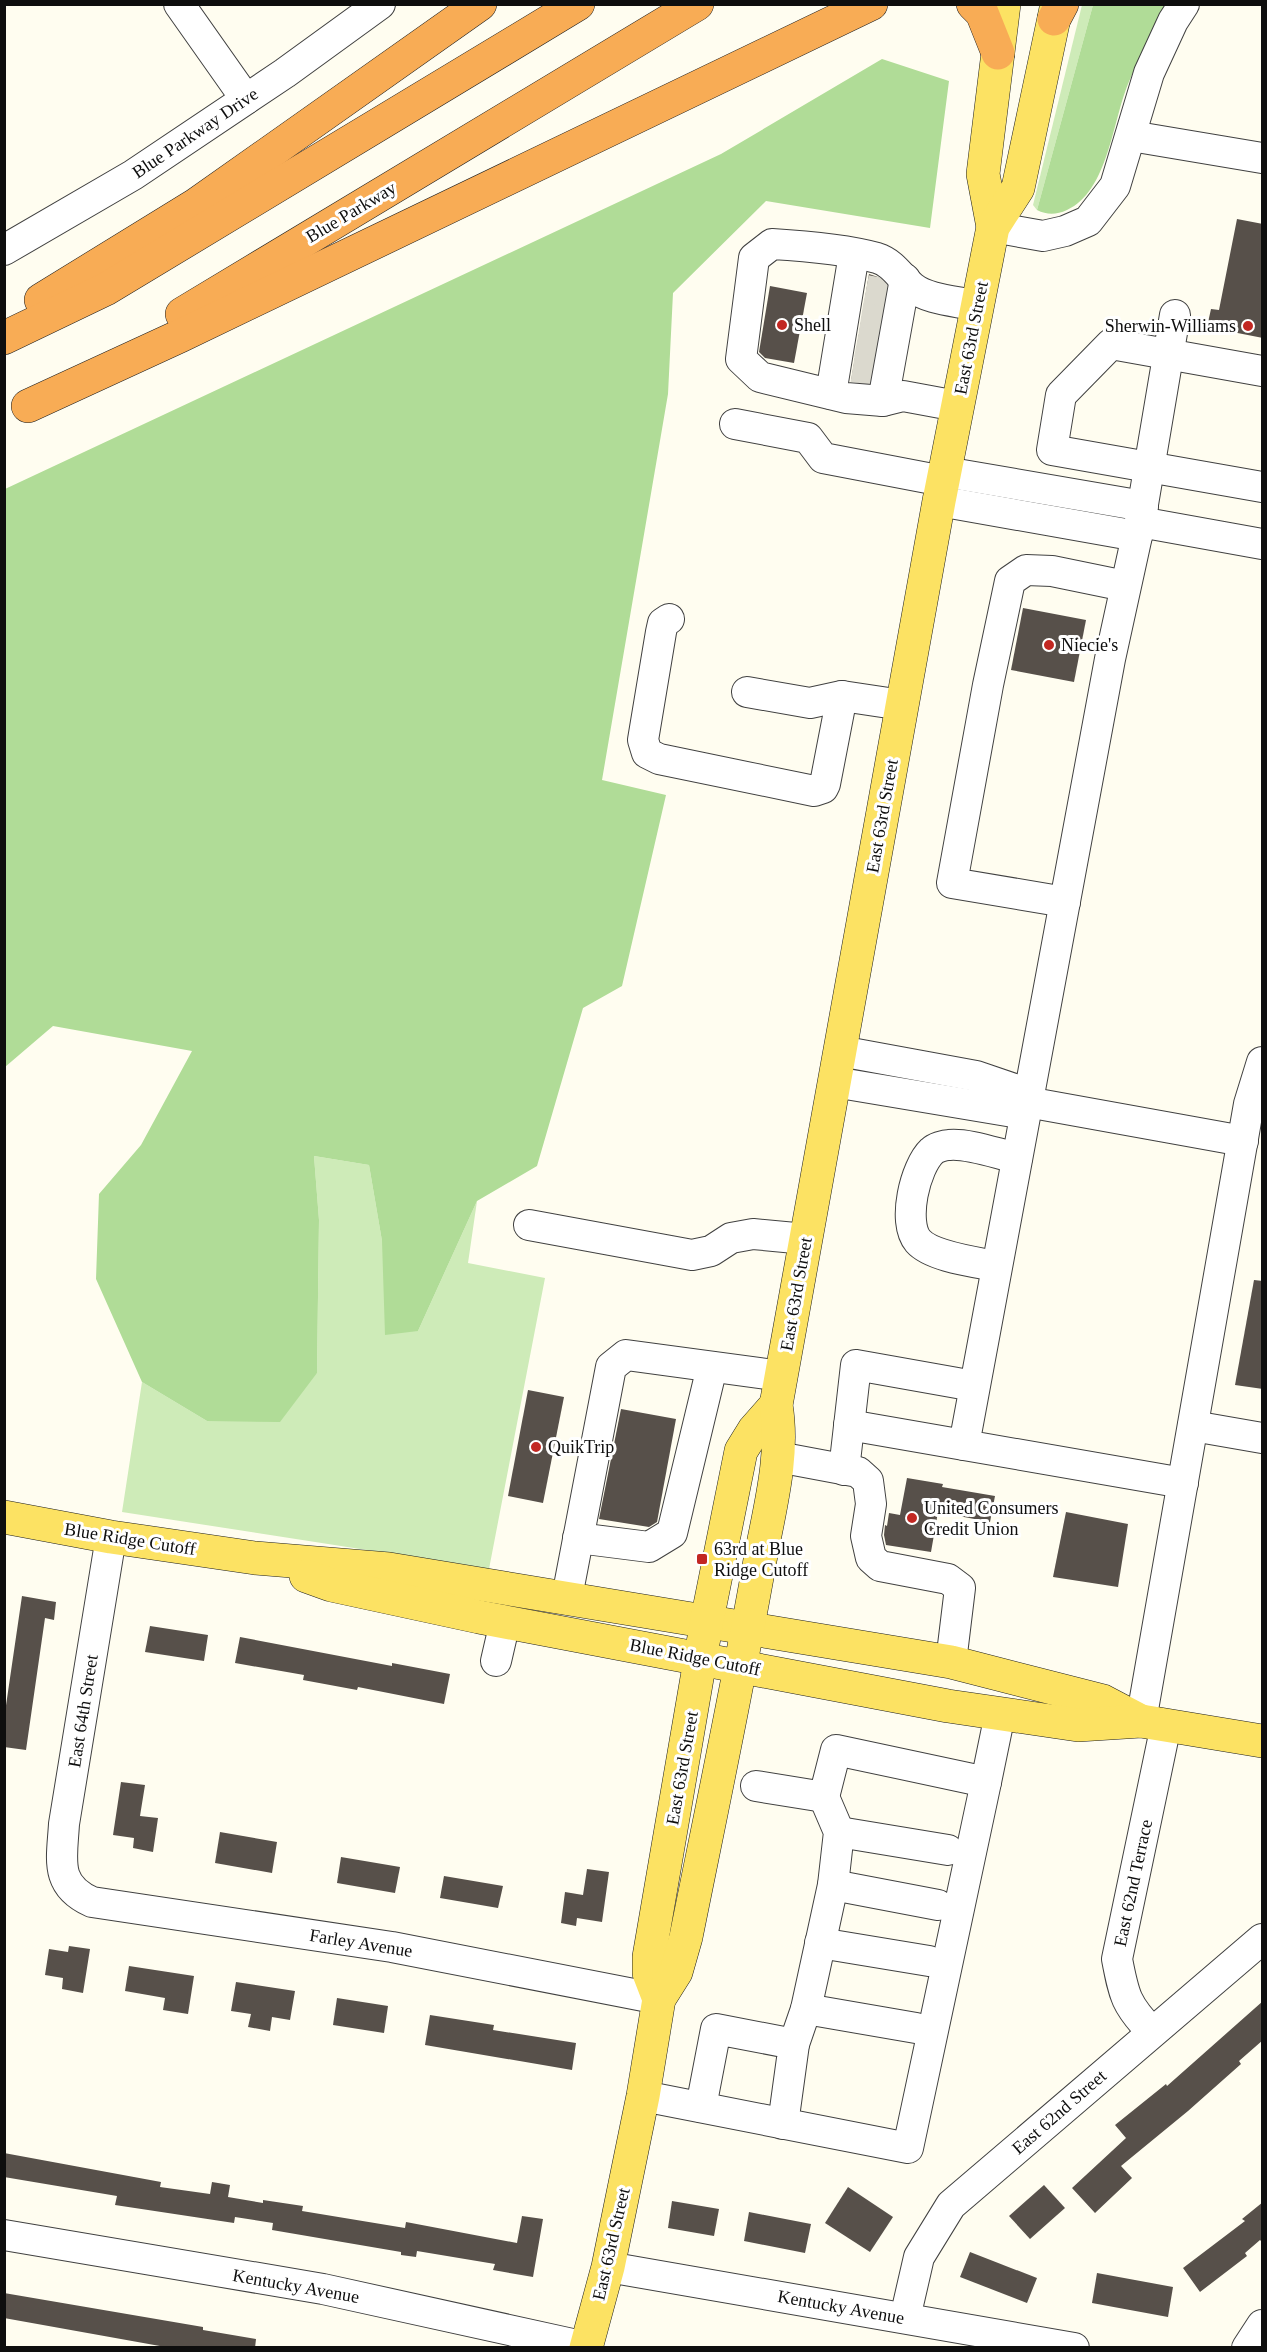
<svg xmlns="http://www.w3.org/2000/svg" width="1267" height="2352" font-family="Georgia,serif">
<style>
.green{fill:#ceebb8}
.forest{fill:#b0dc97}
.building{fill:#57504a}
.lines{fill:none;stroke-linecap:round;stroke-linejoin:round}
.minor-tunnel{stroke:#dbd9ce;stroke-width:30;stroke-dasharray:30 15;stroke-linecap:butt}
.minor-casing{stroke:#414141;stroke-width:32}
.major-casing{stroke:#1f1f1f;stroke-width:34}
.highway-casing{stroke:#1f1f1f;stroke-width:34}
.minor{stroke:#fff;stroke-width:30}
.major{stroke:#fce263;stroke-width:33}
.highway{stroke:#f8ac55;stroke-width:33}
.poi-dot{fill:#c22722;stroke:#fff;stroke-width:2}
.labels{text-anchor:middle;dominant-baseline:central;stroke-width:6;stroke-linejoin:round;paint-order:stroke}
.street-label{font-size:18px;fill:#0e0e0e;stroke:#fff}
.poi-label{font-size:18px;fill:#0e0e0e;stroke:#fff;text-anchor:start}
</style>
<rect width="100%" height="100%" fill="#fffdf0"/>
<g class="green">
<polygon points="1082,5 1093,5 1037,210 1033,205"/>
<polygon points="314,1156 369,1165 382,1241 418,1331 477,1201 468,1263 545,1278 489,1569 122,1512 142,1382 207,1421 317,1373 319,1220"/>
</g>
<g class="forest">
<path d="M1093,5h73c-12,26 -27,52 -38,79 -16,39 -20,107 -61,126 -11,5 -20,5 -30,0z"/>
<polygon points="882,59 949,81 930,228 766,201 673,293 668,394 602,780 666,795 622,986 583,1008 537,1166 477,1201 418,1331 385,1335 382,1241 369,1165 314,1156 319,1220 317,1373 280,1422 207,1421 142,1382 96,1279 99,1194 141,1145 192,1051 53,1026 5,1067 5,489 721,154"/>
</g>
<g class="building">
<polygon points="1237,219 1263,224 1263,338 1207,327 1211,309 1219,310"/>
<polygon points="869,274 878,277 886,285 869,383 851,381"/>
<polygon points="770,286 807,293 794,363 765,358 759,352"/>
<polygon points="1023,608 1086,620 1074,682 1011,670"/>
<polygon points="1254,1280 1263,1281 1263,1389 1235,1385"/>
<polygon points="528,1390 564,1397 543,1503 508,1496"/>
<polygon points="621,1409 676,1419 657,1522 649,1527 599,1519"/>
<polygon points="907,1478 943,1484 942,1487 995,1496 990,1522 938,1512 931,1552 886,1545 884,1535 885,1525 887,1526 889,1513 900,1515"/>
<polygon points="1066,1512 1128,1524 1118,1587 1053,1577"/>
<polygon points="22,1596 56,1602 54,1620 45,1618 26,1750 4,1747 4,1719"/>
<polygon points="150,1626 208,1635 204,1661 145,1652"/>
<polygon points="240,1637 392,1666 392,1663 450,1674 444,1704 358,1687 357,1690 303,1680 304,1675 235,1663"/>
<polygon points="121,1782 145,1785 140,1816 158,1818 153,1852 133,1848 134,1838 113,1835"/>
<polygon points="220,1832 277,1842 272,1873 215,1863"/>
<polygon points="341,1857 400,1867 395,1893 337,1883"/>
<polygon points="587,1869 609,1872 602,1922 577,1918 576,1926 561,1923 565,1892 583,1895"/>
<polygon points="444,1876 503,1886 498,1908 440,1898"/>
<polygon points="69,1946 90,1949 83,1993 62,1989 63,1978 45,1975 49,1949 68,1952"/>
<polygon points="129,1966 194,1976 188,2014 163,2010 165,1998 125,1991"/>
<polygon points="236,1982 295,1991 290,2020 272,2017 270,2031 248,2027 251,2014 231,2011"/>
<polygon points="337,1998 388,2006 384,2033 333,2025"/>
<polygon points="1263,2001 1263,2040 1239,2061 1241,2064 1188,2111 1121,2166 1132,2178 1095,2213 1072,2188 1126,2138 1115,2125 1166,2084 1167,2086"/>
<polygon points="430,2015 494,2025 493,2030 576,2043 572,2070 425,2045"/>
<polygon points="4,2153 161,2182 160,2187 210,2194 212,2182 230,2185 228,2197 263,2203 263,2200 303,2206 302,2211 405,2228 406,2222 517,2243 522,2216 543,2219 533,2277 493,2270 495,2264 417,2251 416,2257 401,2255 401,2252 272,2230 273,2223 235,2217 234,2223 115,2205 117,2196 4,2177"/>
<polygon points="1044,2185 1065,2208 1030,2239 1009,2216"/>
<polygon points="848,2187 893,2217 870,2252 825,2223"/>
<polygon points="672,2201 719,2209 714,2236 668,2228"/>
<polygon points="1263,2202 1263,2243 1260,2240 1245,2253 1247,2256 1200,2292 1183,2268 1245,2221 1242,2219"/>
<polygon points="749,2212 811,2224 805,2253 744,2241"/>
<polygon points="970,2252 1037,2278 1027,2303 960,2277"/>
<polygon points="1097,2273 1173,2287 1168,2317 1092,2303"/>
<polygon points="4,2293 203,2327 203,2330 256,2339 255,2348 171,2348 4,2318"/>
</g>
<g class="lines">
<g class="minor-tunnel">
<polyline points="866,290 892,295"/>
<polyline points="861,318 887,322"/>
<polyline points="857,342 883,347"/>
<polyline points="853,367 878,371"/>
</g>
<defs>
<g id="minor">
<polyline points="179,4 246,99"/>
<polyline points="1131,136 1262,158"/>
<polyline points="993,227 1043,236 1065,231 1088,221 1115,186 1149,73 1173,21 1184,4"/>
<polyline points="4,250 133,175 285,73 380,4"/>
<polyline points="1175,315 1140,522 1110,659 964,1445 1183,1483"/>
<polyline points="1262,371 1111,344 1061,395 1052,450 1262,487"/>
<polyline points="831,394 854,254"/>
<polyline points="883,401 905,279"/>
<path d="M957,406l-54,-10 -20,5 -37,-3 -86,-21 -19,-18 13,-101 18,-14c34,2 72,5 105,14 16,5 23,19 35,29 16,13 45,14 65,19"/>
<polyline points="735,424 808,438 823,458 943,481"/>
<polyline points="945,472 1143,506"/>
<polyline points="939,501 1137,536"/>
<polyline points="1140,522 1262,544"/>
<polyline points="669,619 663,623 661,632 643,740 647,753 659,759 814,791 823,788 825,784 842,696"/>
<polyline points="747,692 810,703 842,696 902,705"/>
<polyline points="1065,902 952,883 988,685 1010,581 1026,570 1052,571 1125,586"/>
<polyline points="840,1051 976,1076 1029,1094"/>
<polyline points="834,1082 1025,1114"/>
<polyline points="1027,1102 1243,1141"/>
<polyline points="529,1225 692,1255 711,1251 731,1238 753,1234 806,1239"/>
<path d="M996,1266c-20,-4 -64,-9 -78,-25 -16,-19 -3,-74 14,-90 3,-3 12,-6 17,-6 19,-2 49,9 68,13"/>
<polyline points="849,1425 964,1445"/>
<polyline points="1193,1426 1262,1438"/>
<polyline points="778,1457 858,1472 868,1481 871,1504 866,1536 871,1558 880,1566 948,1579 960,1588 951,1662"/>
<polyline points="844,1470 856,1365 974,1386"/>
<path d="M111,1537l-47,287c-2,35 -10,61 28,78l300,45 267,52"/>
<polyline points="578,1538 649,1547 672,1533 712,1367"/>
<polyline points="567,1597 611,1367 626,1355 781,1376"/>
<polyline points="496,1661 505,1622"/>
<polyline points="1141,1721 1249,1104 1262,1062"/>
<polyline points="756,1786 824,1797 836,1750 986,1782 1000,1714"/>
<polyline points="839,1832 948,1850"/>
<polyline points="833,1885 938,1905"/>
<polyline points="820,1943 929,1961"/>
<polyline points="806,2009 916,2028"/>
<path d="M1152,2032c-26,-27 -28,-36 -35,-73l49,-234"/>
<polyline points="794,2044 806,2009 833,1885 839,1832 824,1797"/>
<polyline points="643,2096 908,2148 986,1782"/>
<polyline points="701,2107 716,2029 794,2044 783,2124"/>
<polyline points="4,2235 323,2289 586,2347"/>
<polyline points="608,2267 1074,2348"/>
<polyline points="905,2318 919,2257 951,2205 1262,1939"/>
<polyline points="1247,2348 1262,2325"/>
</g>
<g id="major">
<polyline points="993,227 983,174 1004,4"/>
<polyline points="4,1517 111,1537 255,1558 389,1569 951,1662 1103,1701 1141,1721"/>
<polyline points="306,1576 331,1585 479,1617 948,1706 1078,1725 1141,1721 1262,1741"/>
<polyline points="659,1999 649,1973 649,1957 707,1620 741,1451 754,1430 776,1405"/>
<path d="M586,2348l22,-81 35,-171 16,-97 17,-27 10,-35c25,-124 51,-247 73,-371 9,-52 26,-108 17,-161l163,-904 54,-274 25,-39 39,-184"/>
</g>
<g id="highway">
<polyline points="973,4 982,13 998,53"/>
<polyline points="1054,19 1062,4"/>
<polyline points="41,300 197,204 480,4"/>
<polyline points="182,314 697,4"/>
<polyline points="4,338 106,289 578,4"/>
<polyline points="28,406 180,336 871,4"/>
</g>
</defs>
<use href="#minor" class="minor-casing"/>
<use href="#major" class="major-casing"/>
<use href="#highway" class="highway-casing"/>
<use href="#minor" class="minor"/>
<use href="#major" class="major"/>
<use href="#highway" class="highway"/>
</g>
<g class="poi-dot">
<circle cx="782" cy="325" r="6"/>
<circle cx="1248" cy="326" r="6"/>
<circle cx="1049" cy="645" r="6"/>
<circle cx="536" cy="1447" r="6"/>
<circle cx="912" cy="1518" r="6"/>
<rect x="696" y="1553" width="12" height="12" rx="3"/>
</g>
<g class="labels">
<g class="street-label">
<text transform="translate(195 133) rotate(-34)">Blue Parkway Drive</text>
<text transform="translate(351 212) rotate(-31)">Blue Parkway</text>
<text transform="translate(971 338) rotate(-79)">East 63rd Street</text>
<text transform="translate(882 816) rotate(-80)">East 63rd Street</text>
<text transform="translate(796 1294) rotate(-80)">East 63rd Street</text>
<text transform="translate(130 1539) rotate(9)">Blue Ridge Cutoff</text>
<text transform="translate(695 1657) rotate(11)">Blue Ridge Cutoff</text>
<text transform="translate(83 1711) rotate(-81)">East 64th Street</text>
<text transform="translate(682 1768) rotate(-80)">East 63rd Street</text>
<text transform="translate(1133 1883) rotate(-78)">East 62nd Terrace</text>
<text transform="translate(361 1943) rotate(9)">Farley Avenue</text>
<text transform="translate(1059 2112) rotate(-41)">East 62nd Street</text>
<text transform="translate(611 2244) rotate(-77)">East 63rd Street</text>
<text transform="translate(296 2286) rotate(10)">Kentucky Avenue</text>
<text transform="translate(841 2307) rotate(10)">Kentucky Avenue</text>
</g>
<g class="poi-label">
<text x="794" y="325">Shell</text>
<text x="1236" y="326" text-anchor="end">Sherwin-Williams</text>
<text x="1061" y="645">Niecie's</text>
<text x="548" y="1447">QuikTrip</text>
<text x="924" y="1508">United Consumers<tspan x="924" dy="21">Credit Union</tspan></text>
<text x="714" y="1549">63rd at Blue<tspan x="714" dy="21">Ridge Cutoff</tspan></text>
</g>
</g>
<rect width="1267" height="2352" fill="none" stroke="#0e0e0e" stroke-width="12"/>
</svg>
